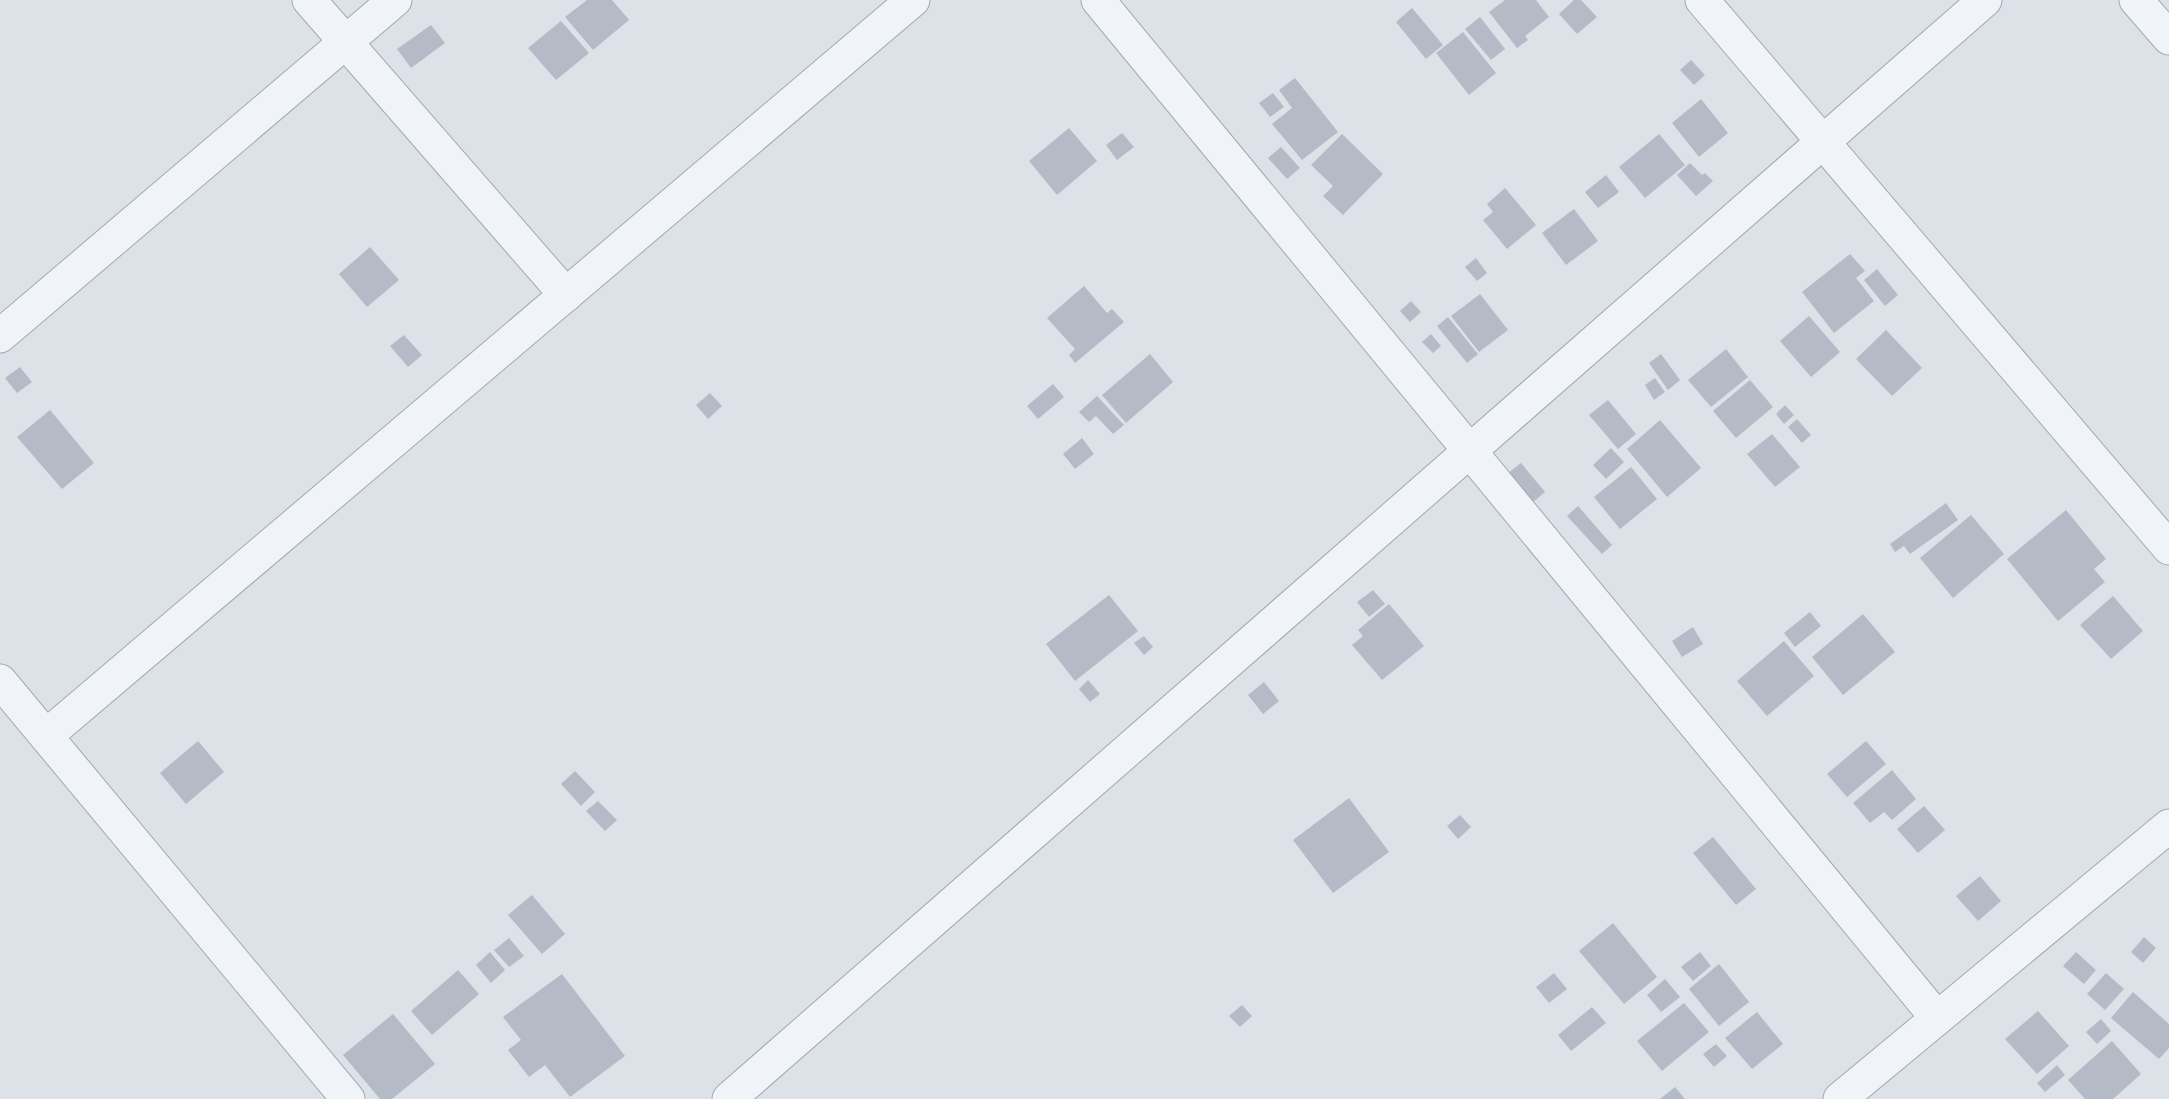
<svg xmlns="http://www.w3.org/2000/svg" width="2169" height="1099" font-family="'Exo 2',sans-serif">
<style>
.building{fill:#b4bbc6}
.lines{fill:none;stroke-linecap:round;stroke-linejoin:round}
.street-casing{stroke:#a2a9b3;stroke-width:35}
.street{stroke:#f0f3f7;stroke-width:33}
</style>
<rect width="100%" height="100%" fill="#dde2e9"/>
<g class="building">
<polygon points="587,0 612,0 629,20 593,50 565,17"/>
<polygon points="1505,0 1536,0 1549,17 1525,36 1528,40 1517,48 1489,12"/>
<polygon points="1574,0 1581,0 1597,17 1577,34 1559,14"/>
<polygon points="1412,8 1443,45 1426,59 1396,22"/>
<polygon points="1480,17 1505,49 1491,60 1465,29"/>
<polygon points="561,21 589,53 556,80 528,48"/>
<polygon points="431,25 445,43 411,68 397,49"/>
<polygon points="1463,32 1496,73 1469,95 1436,53"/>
<polygon points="1691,60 1705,75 1694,85 1680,70"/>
<polygon points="1295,78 1338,132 1302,160 1272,124 1292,108 1279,90"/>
<polygon points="1273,93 1284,107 1270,117 1259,103"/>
<polygon points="1701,99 1728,133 1699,157 1672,123"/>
<polygon points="1069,128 1097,161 1057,195 1029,161"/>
<polygon points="1122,133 1134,147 1117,160 1106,145"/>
<polygon points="1342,134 1383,174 1343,215 1323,196 1333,186 1311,165"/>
<polygon points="1659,134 1685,165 1645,198 1619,167"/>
<polygon points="1281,147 1300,168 1287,179 1268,158"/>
<polygon points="1690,163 1702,175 1705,173 1713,181 1696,196 1677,175"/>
<polygon points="1606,175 1619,192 1598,208 1585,192"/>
<polygon points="1505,188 1536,225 1507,249 1483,220 1493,212 1487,204"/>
<polygon points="1574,209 1598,241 1566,265 1542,233"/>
<polygon points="370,247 399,280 367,307 339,274"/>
<polygon points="1850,254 1865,271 1856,278 1874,301 1834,333 1802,292"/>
<polygon points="1476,258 1487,273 1477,281 1465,267"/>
<polygon points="1877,269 1898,295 1885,306 1864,280"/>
<polygon points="1084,286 1107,313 1112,309 1124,322 1075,363 1069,355 1075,349 1047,318"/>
<polygon points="1480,294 1508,330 1479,352 1451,316"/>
<polygon points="1411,301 1421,312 1410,322 1400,311"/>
<polygon points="1809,316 1840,352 1811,377 1780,341"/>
<polygon points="1448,317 1478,354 1467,363 1437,326"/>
<polygon points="1886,330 1922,368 1892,396 1856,359"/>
<polygon points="1431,334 1441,346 1433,353 1422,342"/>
<polygon points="404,335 422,355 408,367 390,346"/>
<polygon points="1726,349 1748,377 1711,407 1688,380"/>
<polygon points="1150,354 1173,382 1126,423 1102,395"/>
<polygon points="1661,354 1680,380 1668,390 1649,363"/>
<polygon points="20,367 32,382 17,393 5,378"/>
<polygon points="1655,378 1665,392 1654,400 1645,385"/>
<polygon points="1750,380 1773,407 1736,438 1713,411"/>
<polygon points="1053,384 1064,397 1038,419 1027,406"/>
<polygon points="710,393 722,406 708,419 696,405"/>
<polygon points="1097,396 1124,425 1113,434 1096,416 1089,422 1079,412"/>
<polygon points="1608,400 1636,434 1618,449 1589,415"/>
<polygon points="1785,405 1794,415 1784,424 1776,414"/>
<polygon points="50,410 94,463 62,489 17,437"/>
<polygon points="1797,419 1811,435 1802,443 1788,427"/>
<polygon points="1660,420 1701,468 1667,497 1627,449"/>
<polygon points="1772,434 1800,467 1775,487 1747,454"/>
<polygon points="1082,438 1094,454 1075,469 1063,454"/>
<polygon points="1611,448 1624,462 1606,479 1593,465"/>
<polygon points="1521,463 1545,492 1532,503 1508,473"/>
<polygon points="1631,467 1657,499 1620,529 1594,497"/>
<polygon points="1946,503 1958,520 1910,554 1904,546 1895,552 1890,544"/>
<polygon points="1578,506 1612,545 1602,554 1567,516"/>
<polygon points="2066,510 2106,559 2094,569 2105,582 2058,621 2007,559"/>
<polygon points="1971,515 2004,554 1953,598 1920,558"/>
<polygon points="1373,590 1385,604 1369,617 1357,602"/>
<polygon points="1109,595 1138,631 1075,681 1046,644"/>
<polygon points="2113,596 2143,631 2111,659 2080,625"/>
<polygon points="1389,604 1424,646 1382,680 1352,645 1363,636 1358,630"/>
<polygon points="1810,612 1821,626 1795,647 1784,633"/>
<polygon points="1863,614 1895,652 1843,695 1812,657"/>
<polygon points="1693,627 1703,644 1682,657 1672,641"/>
<polygon points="1144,636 1153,647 1144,655 1134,643"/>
<polygon points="1784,641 1814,676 1767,716 1737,681"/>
<polygon points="1088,680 1100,694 1090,702 1079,689"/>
<polygon points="1264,682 1279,701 1263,714 1248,695"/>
<polygon points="198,741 224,772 186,804 160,773"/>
<polygon points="1866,741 1886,764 1847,797 1827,774"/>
<polygon points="1892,770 1916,799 1892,820 1884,812 1870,823 1853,803"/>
<polygon points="575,771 595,792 581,806 561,784"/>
<polygon points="1349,798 1389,852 1333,893 1293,840"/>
<polygon points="598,801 617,820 605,831 586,811"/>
<polygon points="1924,806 1945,830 1918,853 1897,829"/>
<polygon points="1460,815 1471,827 1458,839 1447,826"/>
<polygon points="1713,837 1756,889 1736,905 1693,853"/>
<polygon points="1980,876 2001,901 1978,921 1956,896"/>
<polygon points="532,895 565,934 542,954 508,915"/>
<polygon points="1613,923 1657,977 1624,1004 1579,951"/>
<polygon points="2144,937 2156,948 2143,963 2131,952"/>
<polygon points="509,938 524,956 509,967 494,950"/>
<polygon points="490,952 505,970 491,983 476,965"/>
<polygon points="1700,952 1711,966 1693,981 1681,967"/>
<polygon points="2076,952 2096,970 2084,984 2063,966"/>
<polygon points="1719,964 1749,1002 1719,1026 1689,989"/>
<polygon points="458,970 479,994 432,1035 411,1011"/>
<polygon points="1554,973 1567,989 1549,1003 1536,987"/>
<polygon points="2106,973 2124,989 2105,1010 2087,994"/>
<polygon points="562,974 625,1056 570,1097 545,1065 529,1077 508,1050 521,1040 503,1017"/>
<polygon points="1665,979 1680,997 1661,1012 1647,995"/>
<polygon points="2133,992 2169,1024 2169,1048 2159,1059 2111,1018"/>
<polygon points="1684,1003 1709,1032 1662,1071 1637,1041"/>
<polygon points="1242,1005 1252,1016 1240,1027 1229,1016"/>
<polygon points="1592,1007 1606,1023 1571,1051 1558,1035"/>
<polygon points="2038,1011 2069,1046 2037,1074 2005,1039"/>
<polygon points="1757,1012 1783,1044 1752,1069 1725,1038"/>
<polygon points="393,1014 435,1064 392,1099 380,1099 343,1055"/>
<polygon points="2101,1019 2111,1031 2097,1044 2086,1032"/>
<polygon points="2112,1041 2141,1074 2113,1099 2085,1099 2068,1080"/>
<polygon points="1716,1044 1727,1056 1714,1067 1703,1054"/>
<polygon points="2057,1065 2065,1075 2045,1092 2037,1083"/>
<polygon points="1675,1087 1685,1099 1660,1099"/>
</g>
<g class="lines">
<defs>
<g id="street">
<polyline points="309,0 566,295"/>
<polyline points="1098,0 1937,1018"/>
<polyline points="1702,0 2169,548"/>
<polyline points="2136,0 2169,38"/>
<polyline points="0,336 395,0"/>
<polyline points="0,681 348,1099"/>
<polyline points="46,736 913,0"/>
<polyline points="729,1099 1985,0"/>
<polyline points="1840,1099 2169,826"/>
</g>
</defs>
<use href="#street" class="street-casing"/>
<use href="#street" class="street"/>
</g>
</svg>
